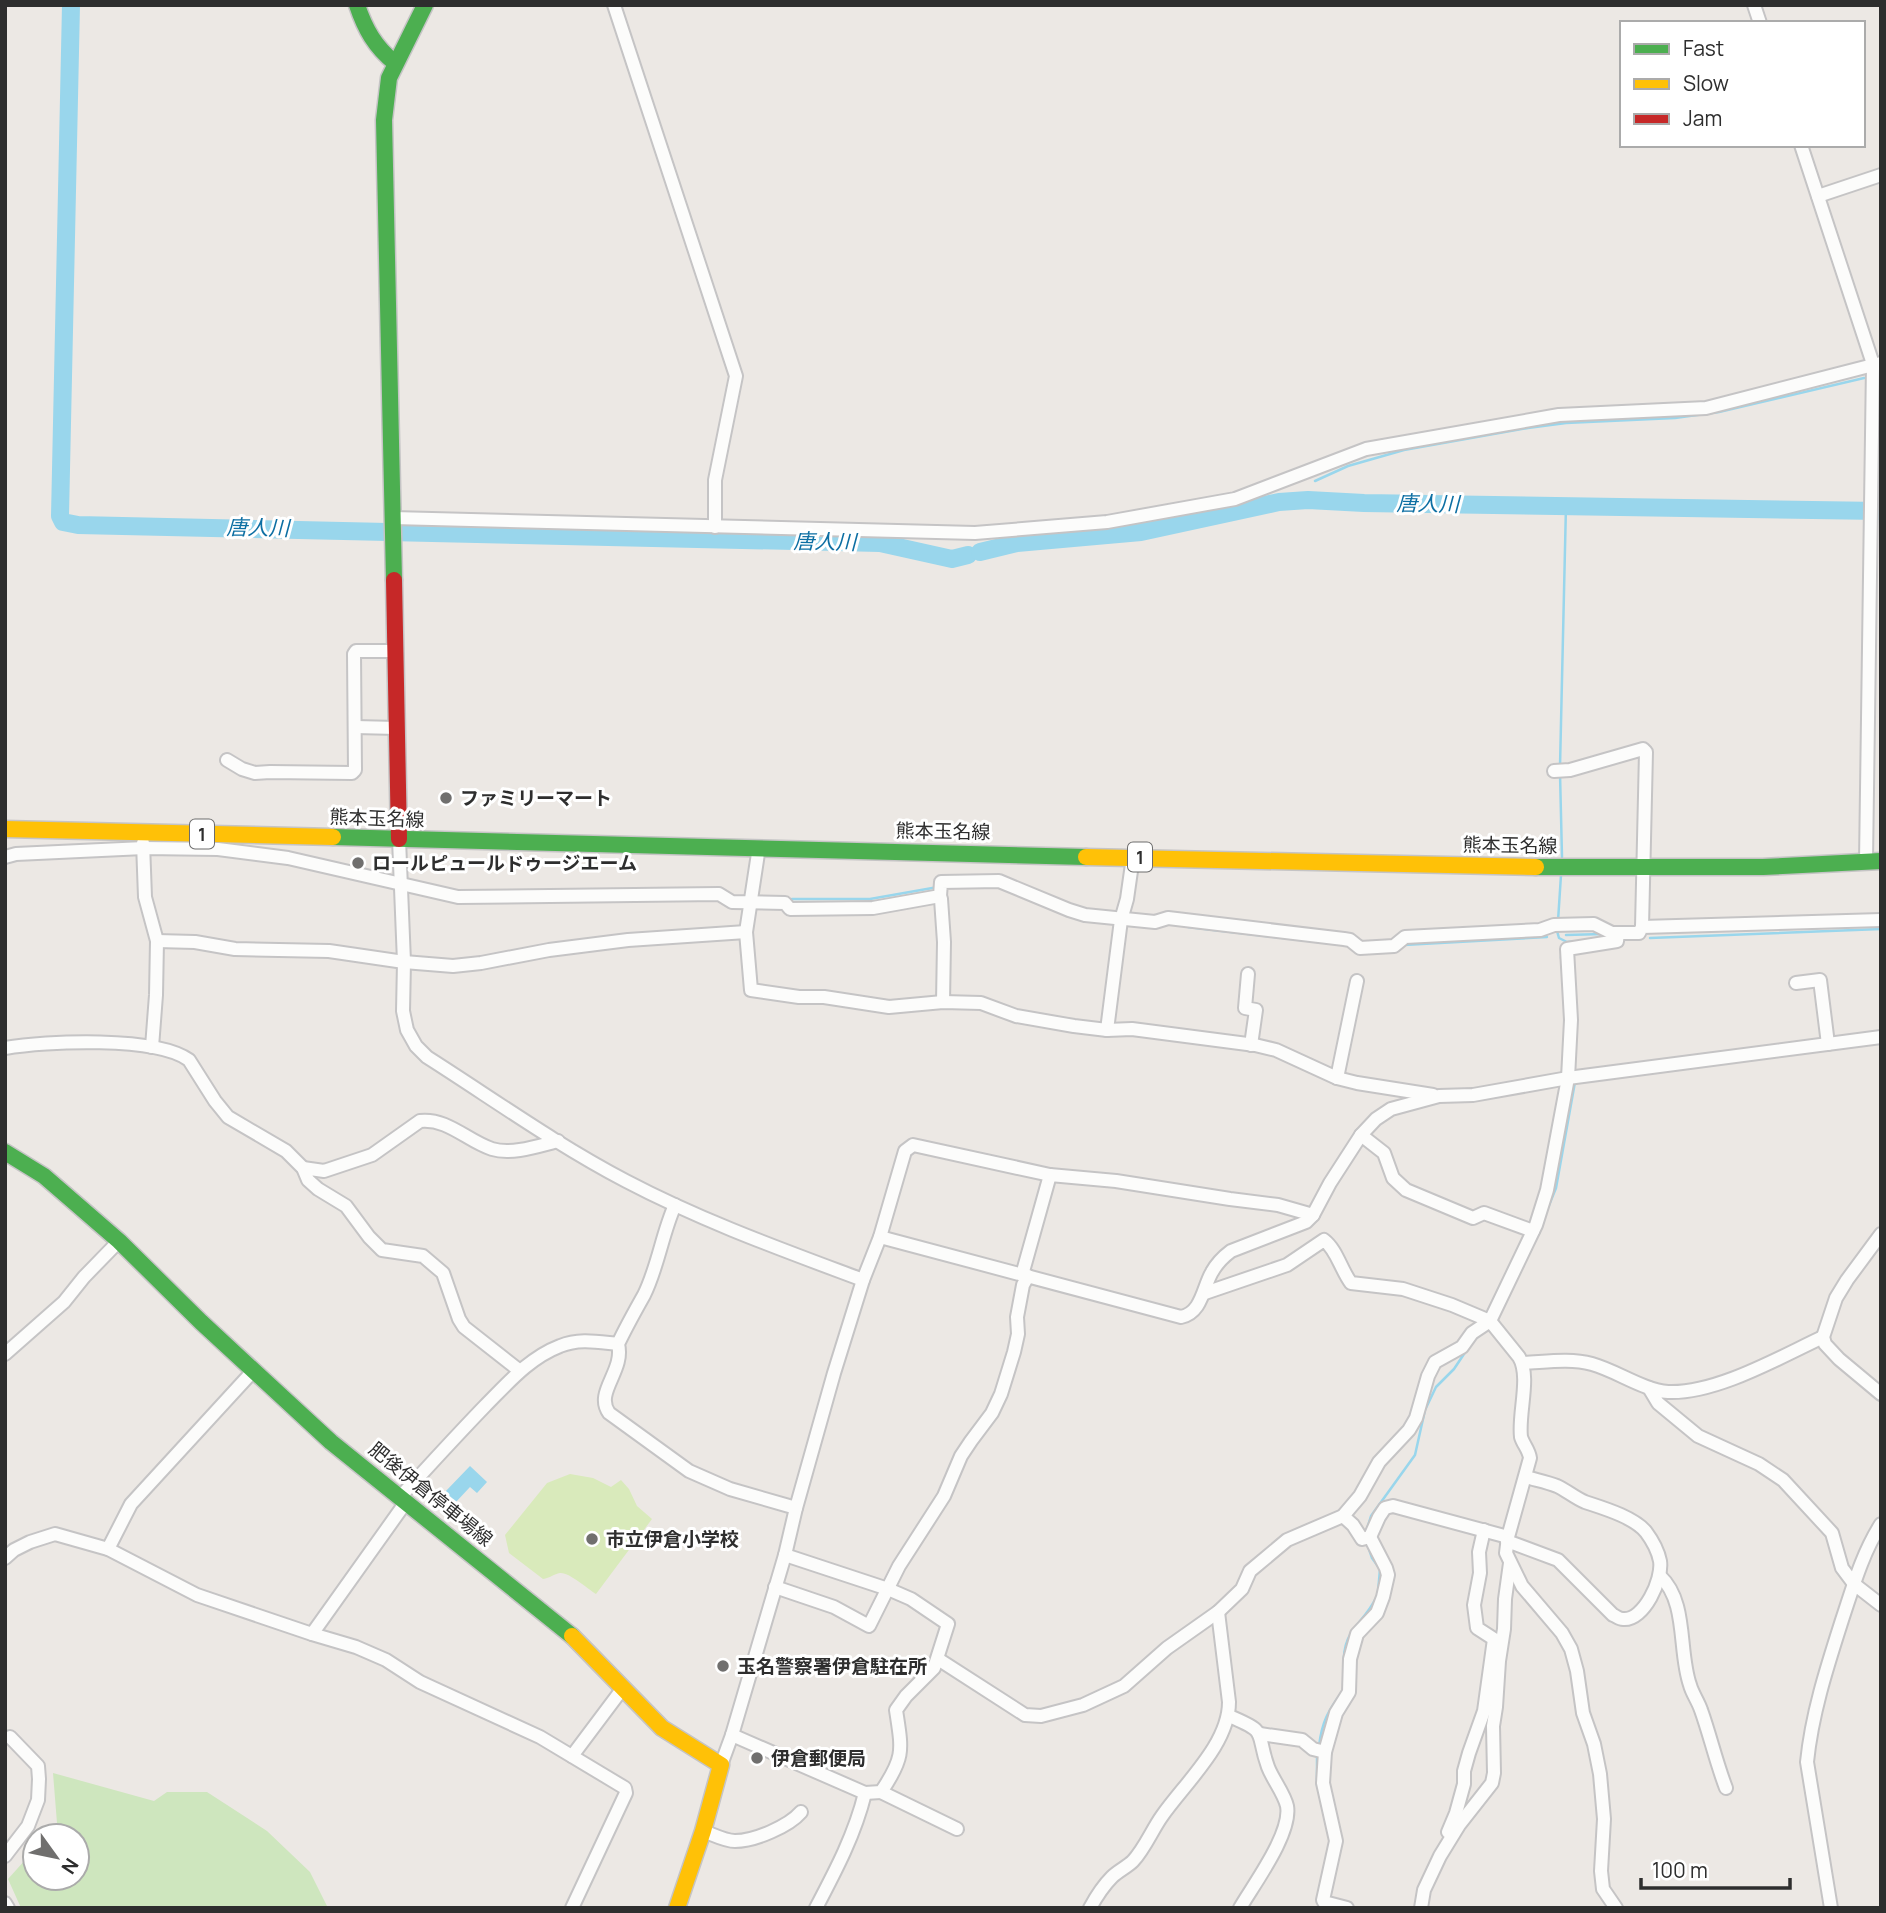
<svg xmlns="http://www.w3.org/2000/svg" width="1886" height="1913" font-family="Manrope,'Noto Sans JP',sans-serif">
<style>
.green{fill:#cee6be}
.pitch{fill:#d9eabb}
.water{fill:#99d6ec}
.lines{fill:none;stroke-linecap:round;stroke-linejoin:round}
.stream{stroke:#99d6ec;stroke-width:2.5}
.river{stroke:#99d6ec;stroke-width:18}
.street-casing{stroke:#c5c4c5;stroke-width:16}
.fast-casing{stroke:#c5c4c5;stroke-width:19}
.slow-casing{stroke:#c5c4c5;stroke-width:19}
.jam-casing{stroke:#c5c4c5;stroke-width:19}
.street{stroke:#fcfcfb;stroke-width:12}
.fast{stroke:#4caf50;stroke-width:16}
.slow{stroke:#ffc107;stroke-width:16}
.jam{stroke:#c62828;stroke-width:16}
.poi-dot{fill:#706f6e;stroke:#fff;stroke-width:2.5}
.labels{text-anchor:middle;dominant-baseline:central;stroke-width:6;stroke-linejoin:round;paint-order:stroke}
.shield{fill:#fff;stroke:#6d6d6d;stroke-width:2}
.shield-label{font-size:18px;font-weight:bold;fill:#2e2e2e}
.poi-label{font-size:19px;font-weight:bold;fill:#2e2e2e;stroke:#fff;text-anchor:start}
.street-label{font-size:19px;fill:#2e2e2e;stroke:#fff}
.water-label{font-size:21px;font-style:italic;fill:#0d6fa3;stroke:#fff}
</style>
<rect width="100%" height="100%" fill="#ece8e4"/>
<polygon class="green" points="53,1773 154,1801 167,1792 207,1792 267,1831 310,1872 328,1908 21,1908 8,1879 35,1849 35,1878 77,1878 77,1836 46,1836 57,1823"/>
<path class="pitch" d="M570,1474l23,4 18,9 10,-7 8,9 8,17 15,13 -56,75c-8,-5 -27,-22 -36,-21 -6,1 -10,5 -17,6l-34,-26 -4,-18 42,-52z"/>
<polygon class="water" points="470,1466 487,1482 477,1493 470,1487 455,1503 444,1493"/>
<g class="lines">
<g class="stream">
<polyline points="1315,481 1348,466 1404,450 1528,428 1566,423 1675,418 1719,412 1864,378"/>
<polyline points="1308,500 1310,496"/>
<polyline points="1560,767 1566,505"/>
<polyline points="1560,773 1562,857"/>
<polyline points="792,899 870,899 938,887"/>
<polyline points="1558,921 1561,875"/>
<polyline points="1188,927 1344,945"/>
<polyline points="1557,931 1559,938 1567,942 1581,941"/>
<polyline points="1645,933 1818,928"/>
<polyline points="1566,935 1603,934"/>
<polyline points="1650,938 1881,929"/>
<polyline points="1404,945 1547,937"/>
<polyline points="1561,957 1563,981"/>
<polyline points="1545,1215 1556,1188 1575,1082"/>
<polyline points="1474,1340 1485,1331"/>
<polyline points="1367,1529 1371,1516 1415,1455 1425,1410 1436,1387 1454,1369 1466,1351"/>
<polyline points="1368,1546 1372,1558 1380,1569 1378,1592"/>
<path d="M1344,1668c-3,-38 18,-42 32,-70"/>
<path d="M1319,1746c3,-24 9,-35 23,-54"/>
<polyline points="1317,1756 1317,1785 1319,1791"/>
</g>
<g class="river">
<polyline points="71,5 60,516 63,522 78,525 880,543 952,559 968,555"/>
<polyline points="980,552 1017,543 1141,532 1279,502 1308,500 1364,503 1881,511"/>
</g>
<defs>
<g id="street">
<polyline points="614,5 736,376 715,480 715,527"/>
<polyline points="1754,5 1760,23"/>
<polyline points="1801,145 1873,364 1866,861"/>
<polyline points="1818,196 1881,175"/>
<polyline points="393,518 975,533 1107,522 1235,499 1366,449 1559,415 1706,408 1881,363"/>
<polyline points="355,727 397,728"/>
<polyline points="227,760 242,769 255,773 270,772 352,773 355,770 354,654 356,651 395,651"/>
<polyline points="1554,771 1570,770 1643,749 1646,752 1642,927"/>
<path d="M399,839l5,123 -1,49 4,19 9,16 11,11c66,42 130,88 199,124 76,40 157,69 237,99"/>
<polyline points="143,843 145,897 157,941 156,995 152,1047"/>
<polyline points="759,847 746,932 751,990 799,997 824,997 889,1007 943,1002 981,1003 1016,1016 1074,1026 1107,1030 1132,1029 1255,1045 1276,1050 1337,1078 1357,1083 1433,1095"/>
<polyline points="5,857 16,854 144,848 218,849 288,858 458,897 719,894 732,902 785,903 790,909 873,908 940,896 941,882 999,881 1069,910 1085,915 1155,922 1168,918 1344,939 1350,940 1360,948 1394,946 1405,937 1540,930 1554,925 1594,924 1612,933 1639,933 1642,927 1881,920"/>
<polyline points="940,896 941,899 944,942 943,1002"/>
<polyline points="157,941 195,942 235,949 329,951 404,962 453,966 481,963 549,950 628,940 746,932"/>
<polyline points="1248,974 1245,1008 1256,1010 1251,1045"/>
<polyline points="1796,983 1820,980 1828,1044"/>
<polyline points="1107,1030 1121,920 1127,899 1133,857"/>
<path d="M5,1048c41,-7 151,-12 184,12l26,41 13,16 58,34 17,17 5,12 10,9 28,17 23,31 13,13 41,6 20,17 16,46 5,8 56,44"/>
<polyline points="1337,1078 1357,981"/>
<polyline points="1361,1135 1384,1153 1393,1178 1406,1190 1473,1218 1484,1213 1533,1231"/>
<path d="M303,1168l21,3 48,-16 48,-34c28,-3 47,20 72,28 20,6 46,-3 66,-8"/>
<path d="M675,1205c-13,29 -17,62 -31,90 -9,16 -18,32 -26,49 7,27 -24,48 -9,69l80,58 41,18 66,19"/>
<polyline points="1881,1234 1847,1280 1836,1298 1823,1337 1825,1344 1839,1359 1881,1394"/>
<path d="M880,1237l301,80c21,-4 22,-30 31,-45 5,-9 11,-15 19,-21l75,-29 7,-7 17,-32 31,-48 15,-16 15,-10 48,-13 34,-1 95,-17 313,-41"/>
<polyline points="1022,1275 1050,1175"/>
<path d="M1205,1293l82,-28 37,-25c13,10 17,30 27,43l52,6 49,16 38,16 29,36c12,20 -1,56 2,80 2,7 8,13 9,21l-22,79 -2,16 16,33 40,47 9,16 6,22 6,42 11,31 6,30 4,45 -3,52 2,18 13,19"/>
<polyline points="5,1354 64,1302 84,1277 119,1241"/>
<path d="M1523,1363c23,-1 47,-5 69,1 25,7 51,26 76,28 48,2 112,-35 155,-55"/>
<polyline points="1649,1388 1658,1403 1698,1436 1759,1464 1783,1480 1832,1533 1842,1568 1854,1584 1881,1605"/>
<path d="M400,1497c28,-30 56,-61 85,-91 23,-23 44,-48 75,-60 19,-8 38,-4 58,-2"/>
<polyline points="1343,1516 1353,1525 1362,1539 1370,1537"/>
<polyline points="1370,1537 1379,1517 1385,1508 1393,1506 1508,1537"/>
<path d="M1507,1541l51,19 55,55c3,1 6,4 10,4 21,2 40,-40 37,-58 -2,-10 -8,-21 -14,-29 -12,-15 -43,-24 -61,-30 -10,-4 -19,-12 -28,-16 -10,-4 -21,-6 -31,-9"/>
<polyline points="108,1549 131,1504 254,1370"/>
<path d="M785,1555l103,34 23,10 37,25 -14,44 -28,28 -10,14c6,40 9,47 -15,82l-16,1"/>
<polyline points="5,1558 14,1550 30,1542 55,1534 108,1549 197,1595 312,1634 406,1502"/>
<path d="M1660,1576c28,26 18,75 30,109 2,8 8,16 11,25 9,25 15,52 25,78"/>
<polyline points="775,1587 834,1607 869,1626 899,1566 944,1496 961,1456 971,1441 992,1413 1001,1394 1014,1352 1018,1334 1017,1317 1023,1285 1028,1276"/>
<polyline points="312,1634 356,1647 386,1660 420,1682 540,1737 625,1788 626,1793 572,1908"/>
<polyline points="938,1659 1025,1715 1041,1716 1083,1705 1124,1686 1167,1648 1218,1612 1242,1589 1250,1571 1287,1540 1343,1516 1360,1496 1379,1462 1409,1430 1416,1418 1428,1376 1435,1362 1462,1347 1472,1333 1490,1321 1536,1225 1547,1190 1568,1078 1571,1020 1567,949 1617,941 1618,933"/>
<path d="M1229,1716c41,17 26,15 39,51 5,13 16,26 19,39 5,27 -33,78 -47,102"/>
<polyline points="1260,1734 1302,1740 1313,1749 1325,1752"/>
<path d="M732,1735l133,58c-10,41 -29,77 -49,115"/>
<polyline points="572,1756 623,1688"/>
<polyline points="721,1765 732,1735 785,1555 796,1508 834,1373 863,1280 880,1237 905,1151 913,1145 1050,1175 1116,1181 1230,1199 1278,1205 1313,1215"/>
<polyline points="881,1792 957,1829"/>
<path d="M703,1831c9,3 22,10 32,10 20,0 54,-15 66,-29"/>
<polyline points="1448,1832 1456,1813 1464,1784 1464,1771 1469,1753 1484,1711 1494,1639 1477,1628 1474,1605 1480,1573 1479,1552 1484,1530"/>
<polyline points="5,1856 28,1826 38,1800 39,1779 38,1766 10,1737"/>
<polyline points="5,1903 8,1908"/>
<path d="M1090,1908c6,-11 13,-22 22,-31 6,-6 15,-10 21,-16 12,-13 19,-31 29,-45 23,-33 67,-72 67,-114l-11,-90"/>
<polyline points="1347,1908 1324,1902 1323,1900 1336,1841 1323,1783 1325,1752 1336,1713 1349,1692 1350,1659 1357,1634 1377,1613 1383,1597 1388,1575 1386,1568 1370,1537"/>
<polyline points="1421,1908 1424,1890 1440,1856 1459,1825 1492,1783 1494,1773 1493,1726 1496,1707 1499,1661 1504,1629 1505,1599 1510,1563"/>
<path d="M1831,1908l-24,-146c5,-49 20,-95 35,-142 11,-33 20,-66 39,-96"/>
</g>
<g id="fast">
<path d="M357,5c8,24 18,42 38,58"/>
<polyline points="394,580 384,120 389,78 425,5"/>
<polyline points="333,837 1086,857"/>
<polyline points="1536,867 1763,867 1881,861"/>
<polyline points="5,1152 44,1176 119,1241 201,1322 331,1442 572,1636"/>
</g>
<g id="slow">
<polyline points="5,829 333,837"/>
<polyline points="1086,857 1536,867"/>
<polyline points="572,1636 662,1728 721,1765 703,1831 677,1908"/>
</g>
<polyline id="jam" points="394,580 399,839"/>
</defs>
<use href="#street" class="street-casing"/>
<use href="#fast" class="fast-casing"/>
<use href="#slow" class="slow-casing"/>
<use href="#jam" class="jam-casing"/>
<use href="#street" class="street"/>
<use href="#fast" class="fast"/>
<use href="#slow" class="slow"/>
<use href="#jam" class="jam"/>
</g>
<g class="poi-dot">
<circle cx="446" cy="798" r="7"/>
<circle cx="358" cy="863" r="7"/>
<circle cx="592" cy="1539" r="7"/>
<circle cx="723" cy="1666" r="7"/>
<circle cx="757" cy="1758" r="7"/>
</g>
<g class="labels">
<g class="shield">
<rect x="190" y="819.5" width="24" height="29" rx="5"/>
<rect x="1128" y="842.5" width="24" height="29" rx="5"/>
</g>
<g class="shield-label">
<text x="202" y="834">1</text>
<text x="1140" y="857">1</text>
</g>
<g class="poi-label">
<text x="460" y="798">ファミリーマート</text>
<text x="372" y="863">ロールピュールドゥージエーム</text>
<text x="606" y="1539">市立伊倉小学校</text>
<text x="737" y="1666">玉名警察署伊倉駐在所</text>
<text x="771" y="1758">伊倉郵便局</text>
</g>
<g class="street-label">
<text transform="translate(377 818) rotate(2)">熊本玉名線</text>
<text transform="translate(943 831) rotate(1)">熊本玉名線</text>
<text transform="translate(1510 845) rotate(1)">熊本玉名線</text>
<text transform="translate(431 1494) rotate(39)">肥後伊倉停車場線</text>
</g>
<g class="water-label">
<text transform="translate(1428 503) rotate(1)">唐人川</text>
<text transform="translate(258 527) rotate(1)">唐人川</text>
<text transform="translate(825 541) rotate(1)">唐人川</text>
</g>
</g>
<rect width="1886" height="1913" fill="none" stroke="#2e2e2e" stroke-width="14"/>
<rect x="1620" y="21" width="245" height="126" fill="#ffffff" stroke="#ababab" stroke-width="2"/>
<rect x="1634" y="44" width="35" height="10" fill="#4caf50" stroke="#ababab" stroke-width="2"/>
<text x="1683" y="56" font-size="21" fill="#2e2e2e">Fast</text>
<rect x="1634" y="79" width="35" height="10" fill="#ffc107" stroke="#ababab" stroke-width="2"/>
<text x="1683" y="91" font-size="21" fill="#2e2e2e">Slow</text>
<rect x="1634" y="114" width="35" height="10" fill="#c62828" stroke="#ababab" stroke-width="2"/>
<text x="1683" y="126" font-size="21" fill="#2e2e2e">Jam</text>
<g transform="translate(56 1857) rotate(123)"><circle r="33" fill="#ffffff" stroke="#ababab" stroke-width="2"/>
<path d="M0-5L12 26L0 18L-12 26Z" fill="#706f6e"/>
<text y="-10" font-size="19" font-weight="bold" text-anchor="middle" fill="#2e2e2e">N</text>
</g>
<path d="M1641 1878v10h149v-10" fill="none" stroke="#2e2e2e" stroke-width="3.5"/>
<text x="1652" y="1878" font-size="21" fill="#2e2e2e" stroke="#ffffff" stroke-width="5" paint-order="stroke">100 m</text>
</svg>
